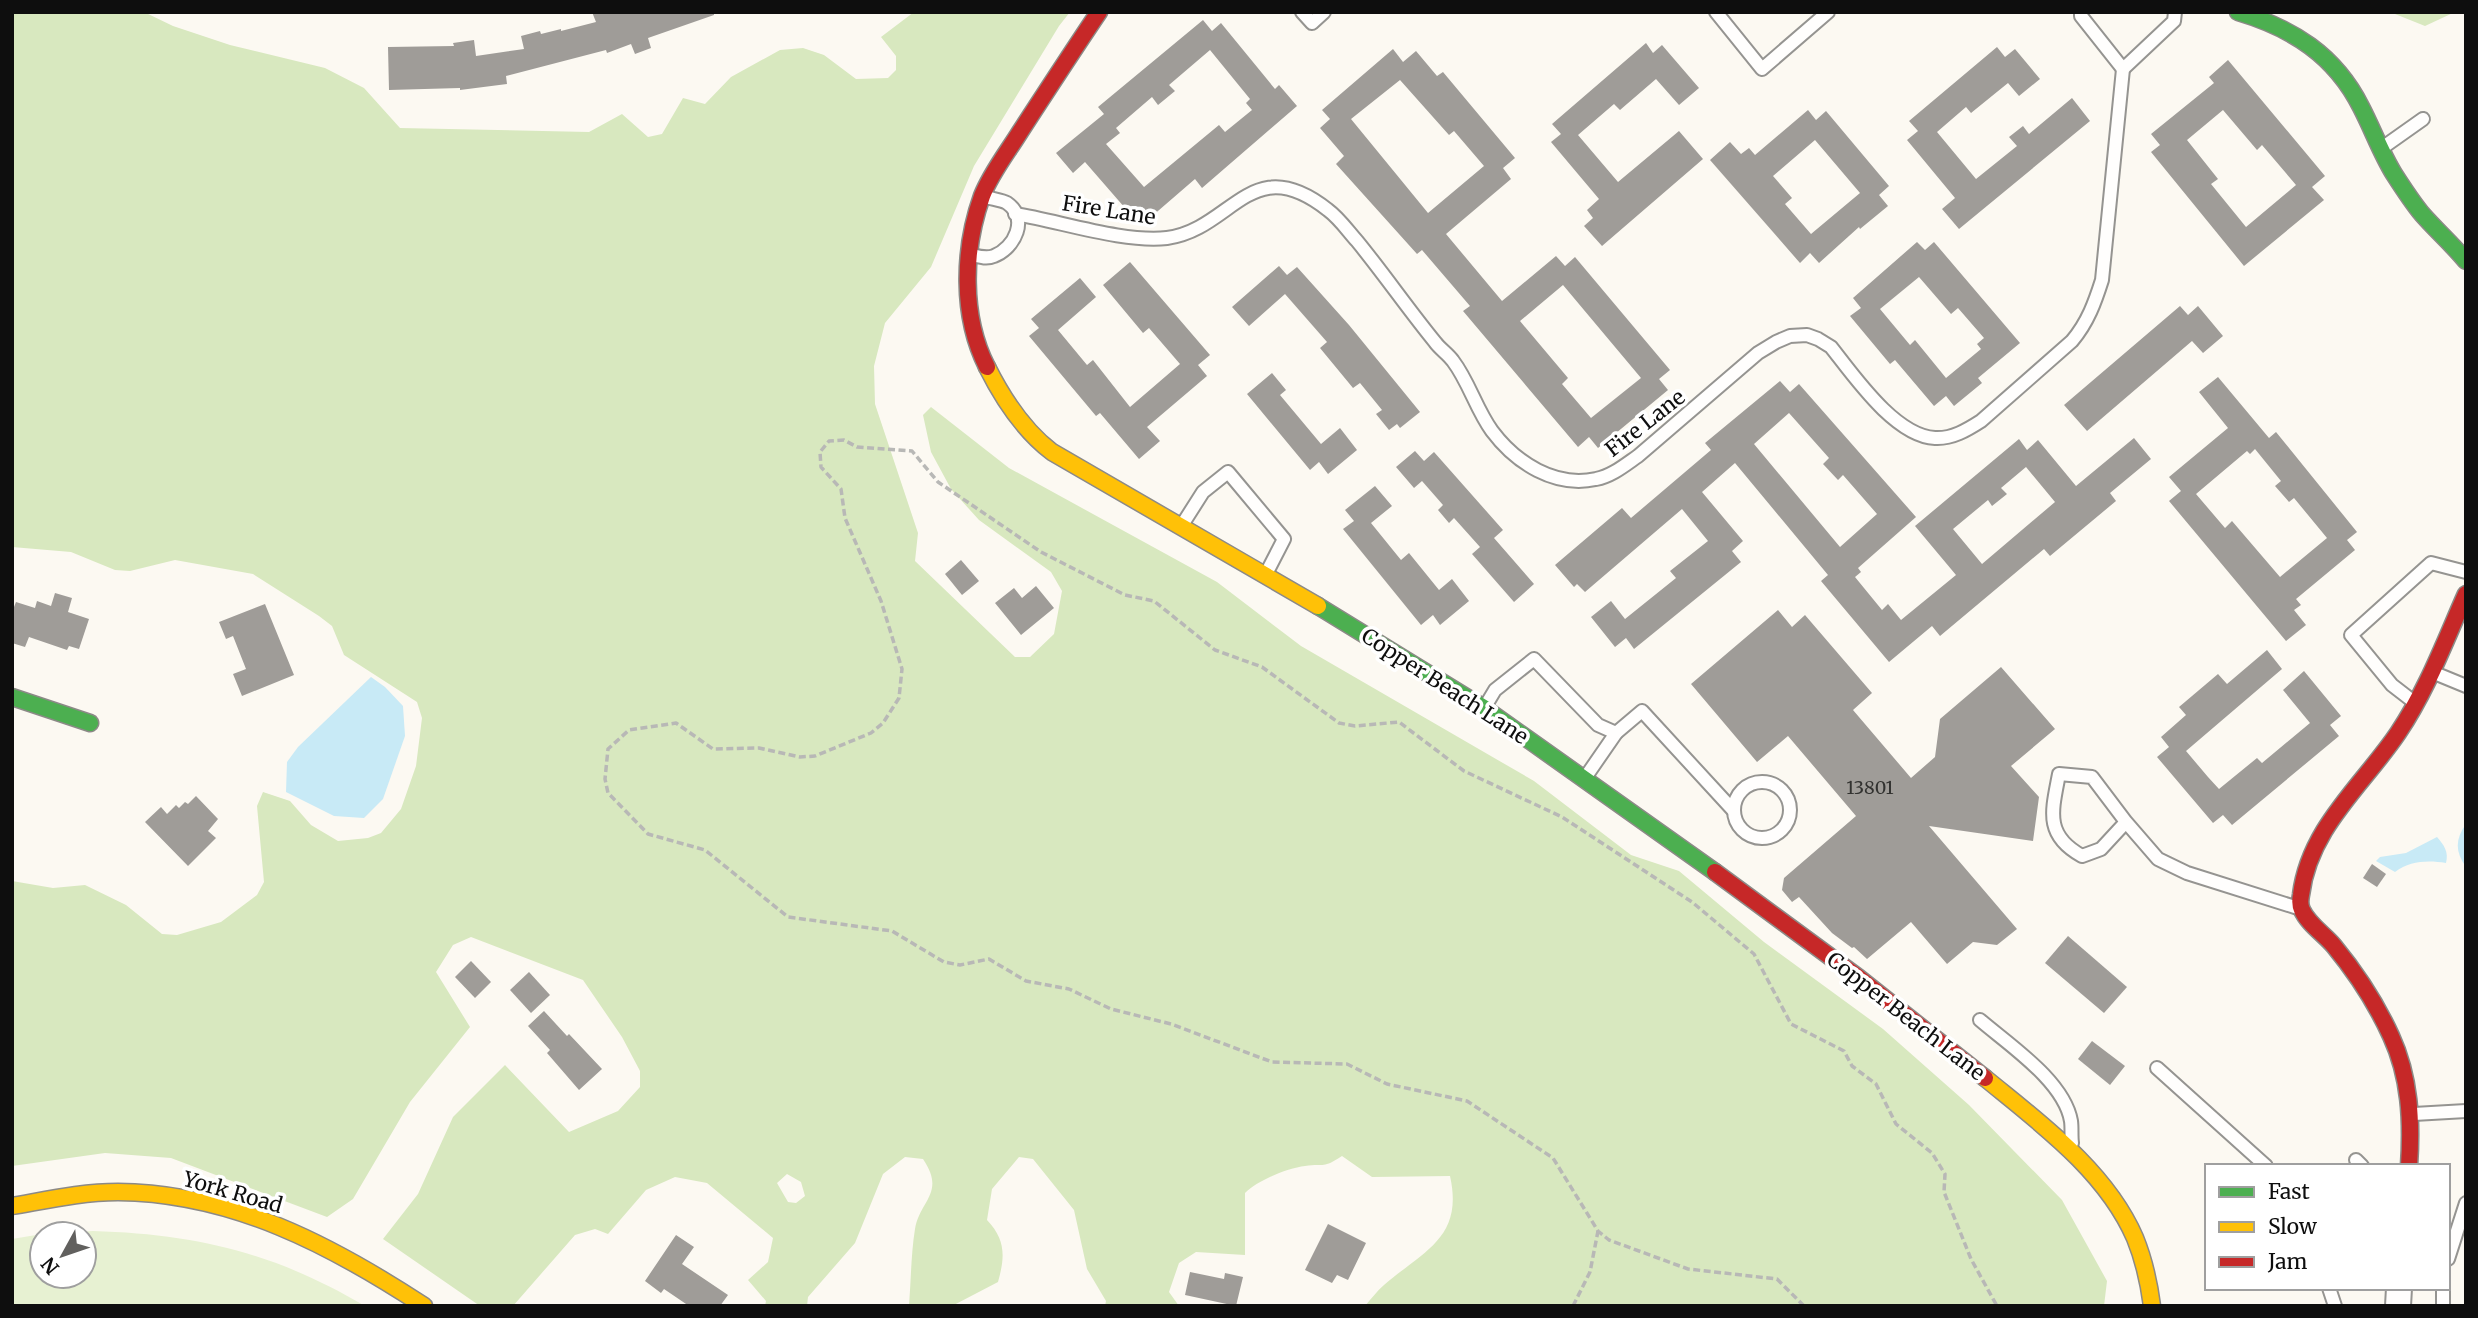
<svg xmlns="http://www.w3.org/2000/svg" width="2478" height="1318" font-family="Merriweather,serif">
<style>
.green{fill:#e7f1d2}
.forest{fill:#d8e8bf;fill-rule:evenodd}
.water{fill:#c8eaf6}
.building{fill:#9f9c98;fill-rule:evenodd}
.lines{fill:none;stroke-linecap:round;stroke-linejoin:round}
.lane-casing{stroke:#959491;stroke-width:16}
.street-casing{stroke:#959491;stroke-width:28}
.fast-casing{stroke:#8c8a87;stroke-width:19}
.slow-casing{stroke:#8c8a87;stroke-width:19}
.jam-casing{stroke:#8c8a87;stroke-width:19}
.path{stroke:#b8b8b6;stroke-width:3.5;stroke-dasharray:7 3.5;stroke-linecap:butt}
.lane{stroke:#fffefd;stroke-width:12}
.street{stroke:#fffefd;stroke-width:24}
.fast{stroke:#4caf50;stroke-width:16}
.slow{stroke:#ffc107;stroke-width:16}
.jam{stroke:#c62828;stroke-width:16}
.labels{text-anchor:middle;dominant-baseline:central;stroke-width:7;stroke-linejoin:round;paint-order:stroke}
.number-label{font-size:18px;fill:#323230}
.street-label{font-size:21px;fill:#0e0e0e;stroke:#fff}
</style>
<rect width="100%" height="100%" fill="#fcf9f2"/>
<path class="green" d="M93,1231c103,3 182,22 272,75l-353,-1v-66l30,-5v42h42v-42h-40z"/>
<g class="forest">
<path d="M12,12h132l29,14 57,19 95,23 39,20 36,40 189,4 33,-18 26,23 14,-3 21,-36 22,6 26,-27 49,-27 23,-2 21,7 32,24 32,-1 8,-8v-14l-15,-19 33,-25h156l-11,14 -85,140 -43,101 -46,56 -11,43 1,38 43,129 -3,28 100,96h15l24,-23 8,-43 -11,-19 -72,-52 -28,-31 -20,-37 -8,-37 8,-8 78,61 208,114 84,64 233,135 97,74 48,16 85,71 119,87 86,76 93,95 45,81 -3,25h-739c6,-7 12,-15 19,-21 39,-34 80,-47 66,-109l-78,1 -30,-21c-20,13 -16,7 -37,10 -18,2 -48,15 -60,27v62l-49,-3 -17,11 -10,29 10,14h-74l1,-5 -19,-32 -13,-59 -41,-51 -14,-2 -27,32 -5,31c19,20 18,37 11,62l-46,24h-43c2,-26 2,-52 6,-77 5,-29 31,-36 8,-70l-18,-2 -22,17 -28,69 -47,54 -1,9h-42l1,-5 -18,-21 20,-18 5,-24 -66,-55 -32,-6 -29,13 -38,44 -13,-5 -20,6 -62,71h-33l-97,-67 35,-45 35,-77 52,-52 64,67 49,-21 22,-24v-16l-18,-34 -39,-57 -112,-43 -18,8 -17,27 34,55 -60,75 -57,97 -26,18 -156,-59 -66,-5 -93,13v-285l41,7 32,-3 41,20 36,29 15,1 44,-13 36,-27 7,-13 -7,-76 6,-14 27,9 21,24 27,16 30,-3 13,-5 20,-24 15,-43 6,-48 -5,-16 -73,-47 -12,-29 -13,-10 -66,-42 -78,-14 -45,11 -15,-1 -44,-18 -59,-5zM787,1174l14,8 4,14 -9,7 -8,-1 -11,-19z"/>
<polygon points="2390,12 2455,12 2425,26"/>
</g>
<g class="water">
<polygon points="371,677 385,687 403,706 405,736 383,799 364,818 334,816 286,792 287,762 298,747"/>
<path d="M2466,824v43c-11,-15 -11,-28 0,-43z"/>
<path d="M2437,837c7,8 12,15 9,26 -19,-3 -36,-2 -51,9l-19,-11 4,-4 26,-4z"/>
</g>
<g class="building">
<polygon points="592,12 714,12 714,15 648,38 651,48 635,54 631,44 607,53 606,50 506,76 507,84 460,90 460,88 389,90 388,47 454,46 453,43 474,40 476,56 524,49 521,36 540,31 541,34 561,29 561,31 596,22"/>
<path d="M1203,20l9,11 9,-8 54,66 4,-4 18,21 -95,82 -7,-9 -44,38 -9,-10 -10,9 -47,-54 -12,11 -17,-20 48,-39 -6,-7zM1210,50l40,49 -4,4 6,7 -27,22 -6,-7 -75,62 -38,-43 14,-11 -4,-5 36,-31 6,8 17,-14 -6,-6z"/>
<polygon points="1646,43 1653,53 1662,45 1699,88 1679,105 1656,79 1620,110 1614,104 1578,135 1618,182 1679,131 1703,159 1602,246 1584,226 1593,218 1587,210 1599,199 1551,142 1561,134 1552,124"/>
<polygon points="1997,47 2005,57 2015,49 2040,79 2019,96 2008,83 1971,113 1966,107 1937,132 1976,179 2017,146 2009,137 2023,126 2029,134 2072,98 2090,121 1959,229 1942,209 1955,198 1907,140 1918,131 1909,121"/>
<path d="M1393,49l10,13 13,-11 21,25 6,-4 72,86 -12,10 8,11 -65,55 56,67 54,-45 9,10 10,-9 95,113 -11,9 9,11 -70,58 -9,-11 -11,10 -115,-136 7,-5 -48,-56 -5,4 -81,-90 8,-8 -24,-28 10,-9 -8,-9zM1400,80l49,55 5,-4 30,35 -56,47 -77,-94zM1563,285l78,93 -50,40 -29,-34 6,-6 -48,-57z"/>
<path d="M2228,60l97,116 -13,11 12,13 -80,66 -93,-114 9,-7 -9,-11 63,-51 -5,-6zM2223,110l34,40 5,-5 34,40 -50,42 -35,-43 7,-5 -31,-39z"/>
<path d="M1808,110l8,10 10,-9 63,75 -10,9 9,11 -28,23 -1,-2 -40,36 -9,-10 -10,10 -90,-103 20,-18 11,12 8,-6 6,7zM1815,140l45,53 -49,41 -26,-30 7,-6 -19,-22z"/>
<path d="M1917,242l8,8 9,-8 86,101 -42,35 4,5 -28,23 -8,-10 -12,10 -39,-46 -5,4 -40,-48 11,-8 -8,-10zM1919,277l32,37 7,-6 26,30 -7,6 4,5 -35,29 -31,-38 -5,5 -30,-36z"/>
<polygon points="1130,262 1210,355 1198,365 1207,376 1147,427 1160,441 1139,459 1100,413 1096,416 1029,336 1039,328 1031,319 1080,278 1096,297 1058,330 1087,365 1093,360 1130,407 1180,364 1149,328 1143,333 1103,285"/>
<polygon points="1279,266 1287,275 1297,267 1349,325 1420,412 1400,428 1397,424 1389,430 1376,414 1382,410 1360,383 1353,388 1320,348 1327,342 1285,294 1249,326 1232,307"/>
<polygon points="2180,306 2188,315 2198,306 2223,336 2203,353 2192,341 2087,431 2064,405"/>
<polygon points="1272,373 1286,390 1280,395 1321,444 1340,428 1357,450 1328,474 1319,462 1310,470 1247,394"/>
<path d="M2218,377l51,61 7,-6 81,100 -10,8 8,10 -59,49 5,6 -7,5 12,15 -20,16 -117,-140 12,-10 -12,-14 59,-49 -29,-36zM2255,449l26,32 -6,5 14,16 5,-4 33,40 -47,39 -48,-56 -7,7 -29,-34 51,-43 3,3z"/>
<path d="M1780,381l10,11 9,-8 117,133 -58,51 3,4 -6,5 27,33 6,-6 13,16 55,-45 -41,-49 104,-87 8,11 11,-10 38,46 58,-48 17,21 -41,34 6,8 -66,55 -6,-7 -104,87 -8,-10 -43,36 -68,-81 7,-6 -93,-112 -33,29 41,49 -11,10 9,11 -107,87 -8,-11 -11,9 -24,-30 20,-16 14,18 51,-41 -6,-7 38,-30 -26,-32 -97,83 -8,-8 -3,3 -19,-22 67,-57 9,10 80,-68 -6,-7zM1789,413l40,45 -6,6 15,16 5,-5 34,39 -37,33 -86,-103zM2026,467l29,35 -73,62 -29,-35 35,-29 4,6 15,-12 -6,-6z"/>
<polygon points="1415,451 1424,461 1434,452 1503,530 1494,538 1534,584 1514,602 1472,554 1480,547 1454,518 1449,523 1438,510 1443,505 1422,481 1414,488 1396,467"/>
<polygon points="1375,486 1392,506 1371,523 1401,560 1409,553 1439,590 1452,579 1469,601 1440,625 1433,615 1421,625 1343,529 1354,521 1345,510"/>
<polygon points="961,560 979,581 962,595 945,574"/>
<polygon points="1036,586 1054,608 1021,635 995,603 1014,588 1022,598"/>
<polygon points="55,593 72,598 68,612 89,619 79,649 69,646 67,650 29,637 25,647 12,643 12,612 16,602 35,608 37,601 51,606"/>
<polygon points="265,604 294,675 242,696 233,674 246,669 233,636 226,639 219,622"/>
<polygon points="1778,610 1792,627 1805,615 1872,693 1853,710 1911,778 1935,757 1940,719 2001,667 2055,729 2011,766 2039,797 2033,841 1929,826 2017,929 1997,945 1973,942 1947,964 1911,922 1867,959 1854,947 1852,948 1832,933 1799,897 1792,902 1782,890 1784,878 1856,816 1788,736 1757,762 1691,684"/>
<polygon points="2267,650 2282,669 2186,751 2208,777 2219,789 2257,758 2262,763 2310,723 2283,690 2304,671 2341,716 2330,725 2339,736 2232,825 2223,815 2213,823 2157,757 2169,747 2161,737 2186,715 2179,707 2218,674 2227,684"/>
<polygon points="196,796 218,819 208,831 216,838 188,866 145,822 161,807 167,814 176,805 179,808 185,802 188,804"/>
<polygon points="2372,864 2386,874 2377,887 2363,878"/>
<polygon points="2068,936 2127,987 2104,1013 2045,963"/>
<polygon points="471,961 491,982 475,998 455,977"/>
<polygon points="529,972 550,995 531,1013 510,990"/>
<polygon points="544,1011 567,1036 569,1034 602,1069 579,1090 547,1053 550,1050 528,1026"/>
<polygon points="2092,1041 2125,1066 2110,1085 2078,1059"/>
<polygon points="1328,1224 1366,1243 1348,1280 1337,1275 1332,1283 1305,1270"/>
<polygon points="676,1235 694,1247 682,1264 728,1295 720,1306 689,1306 664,1289 661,1293 645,1281"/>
<polygon points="1190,1272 1224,1279 1225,1273 1243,1277 1236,1306 1185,1295"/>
</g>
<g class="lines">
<defs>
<g id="lane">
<polyline points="1302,12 1312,23 1324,12"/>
<polyline points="1716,12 1762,69 1828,12"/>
<polyline points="2081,12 2081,16 2123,69 2174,21 2175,12"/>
<polyline points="2382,148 2423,119"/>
<path d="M1015,214c44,7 109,29 152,24 66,-9 84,-89 161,-28 11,8 20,21 29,31 27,33 51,68 78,101 5,7 13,12 18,19 16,21 23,48 39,70 24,32 63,57 104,48 16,-3 29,-14 42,-23l120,-103 18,-11 14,-6 17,-1 11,4 13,8c23,29 64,89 104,91 17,1 32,-8 46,-17l91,-80c16,-19 23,-39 30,-61l21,-211"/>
<path d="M972,255c8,2 15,4 22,1 21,-8 35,-38 13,-53 -5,-3 -15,-4 -21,-6"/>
<polyline points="1182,525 1203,492 1228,472 1284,539 1267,572"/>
<polyline points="2432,672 2466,686"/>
<polyline points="2414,702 2392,685 2351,635 2431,563 2466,572"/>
<polyline points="1486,705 1495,690 1534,659 1598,725 1616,733 1587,775"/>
<polyline points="1616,733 1642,711 1733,810"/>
<circle cx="1762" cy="810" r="28"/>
<path d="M2126,822l-34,-45 -33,-3c-7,37 -15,61 23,82l19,-7 25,-27 32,37 29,14 111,35"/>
<path d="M1980,1020c29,25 84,61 91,101 1,7 0,15 1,22"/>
<polyline points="2157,1068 2266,1166"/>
<polyline points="2414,1114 2466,1111"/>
<polyline points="2356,1160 2362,1166"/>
<polyline points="2448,1259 2466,1203"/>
<polyline points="2329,1288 2335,1306"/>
<polyline points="2443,1306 2443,1288"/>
</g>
<polyline id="street" points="2398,1306 2399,1288"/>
<g id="fast">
<path d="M2238,12c54,16 97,43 123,95 12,23 20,46 33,67 9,14 18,28 28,40 14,16 30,30 44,47"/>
<polyline points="1318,606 1484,708 1715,872"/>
<polyline points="12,697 90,723"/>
</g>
<g id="slow">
<path d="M987,367c16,32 36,63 65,85l266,154"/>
<path d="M1985,1078c55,45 121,93 150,160 9,22 14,45 17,68"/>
<path d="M12,1206c35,-6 70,-14 106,-14 114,1 213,53 306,114"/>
</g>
<g id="jam">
<path d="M987,367c-26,-51 -24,-118 -5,-171 9,-23 25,-43 38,-64 26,-40 52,-80 79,-120"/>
<polyline points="1715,872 1859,978 1985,1078"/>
<path d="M2409,1166c3,-45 1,-89 -18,-130 -15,-33 -34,-62 -57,-90 -9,-11 -26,-22 -32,-36 -2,-4 -2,-10 -1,-15 8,-67 62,-110 97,-162 29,-43 47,-92 68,-139"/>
</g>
</defs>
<use href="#lane" class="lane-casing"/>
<use href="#street" class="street-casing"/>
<use href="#fast" class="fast-casing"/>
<use href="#slow" class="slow-casing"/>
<use href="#jam" class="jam-casing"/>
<g class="path">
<polyline points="1573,1306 1590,1272 1598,1231"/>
<polyline points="1804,1306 1777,1279 1688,1269 1609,1240 1598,1231 1553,1158 1467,1101 1387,1084 1347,1064 1272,1062 1171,1024 1111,1009 1069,989 1026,981 989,959 960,965 944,962 892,931 788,917 705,850 648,834 608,793 605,779 608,749 629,730 676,723 713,749 759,748 800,757 815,756 871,733 883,723 899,698 902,669 881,601 845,518 841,489 821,467 820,452 829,441 844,440 857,447 912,451 938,482 1041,552 1125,595 1154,601 1215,650 1262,667 1339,723 1355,726 1399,722 1464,771 1562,817 1692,902 1754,954 1791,1024 1844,1051 1852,1066 1876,1084 1896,1124 1932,1153 1945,1174 1944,1192 1971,1259 1997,1306"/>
</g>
<use href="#lane" class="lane"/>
<use href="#street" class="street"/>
<use href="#fast" class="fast"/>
<use href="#slow" class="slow"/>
<use href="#jam" class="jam"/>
</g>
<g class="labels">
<g class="number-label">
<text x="1870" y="787">13801</text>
</g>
<g class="street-label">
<text transform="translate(1109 210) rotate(9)">Fire Lane</text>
<text transform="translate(1645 423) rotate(-38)">Fire Lane</text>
<text transform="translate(1445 686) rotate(33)">Copper Beach Lane</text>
<text transform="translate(1906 1016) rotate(38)">Copper Beach Lane</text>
<text transform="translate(233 1192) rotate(16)">York Road</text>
</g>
</g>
<rect width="2478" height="1318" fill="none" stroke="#0e0e0e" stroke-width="28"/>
<rect x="2205" y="1164" width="245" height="126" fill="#ffffff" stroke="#9f9f9f" stroke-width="2"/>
<rect x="2219" y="1187" width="35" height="10" fill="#4caf50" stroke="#9f9f9f" stroke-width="2"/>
<text x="2268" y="1199" font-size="21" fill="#0e0e0e">Fast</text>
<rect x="2219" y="1222" width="35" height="10" fill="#ffc107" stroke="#9f9f9f" stroke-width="2"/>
<text x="2268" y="1234" font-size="21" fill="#0e0e0e">Slow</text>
<rect x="2219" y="1257" width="35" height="10" fill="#c62828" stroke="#9f9f9f" stroke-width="2"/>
<text x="2268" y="1269" font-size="21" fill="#0e0e0e">Jam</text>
<g transform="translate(63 1255) rotate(230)"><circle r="33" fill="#ffffff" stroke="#9f9f9f" stroke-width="2"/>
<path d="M0-5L12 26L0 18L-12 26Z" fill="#61605e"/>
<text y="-10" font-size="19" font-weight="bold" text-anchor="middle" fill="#0e0e0e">N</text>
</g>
</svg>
